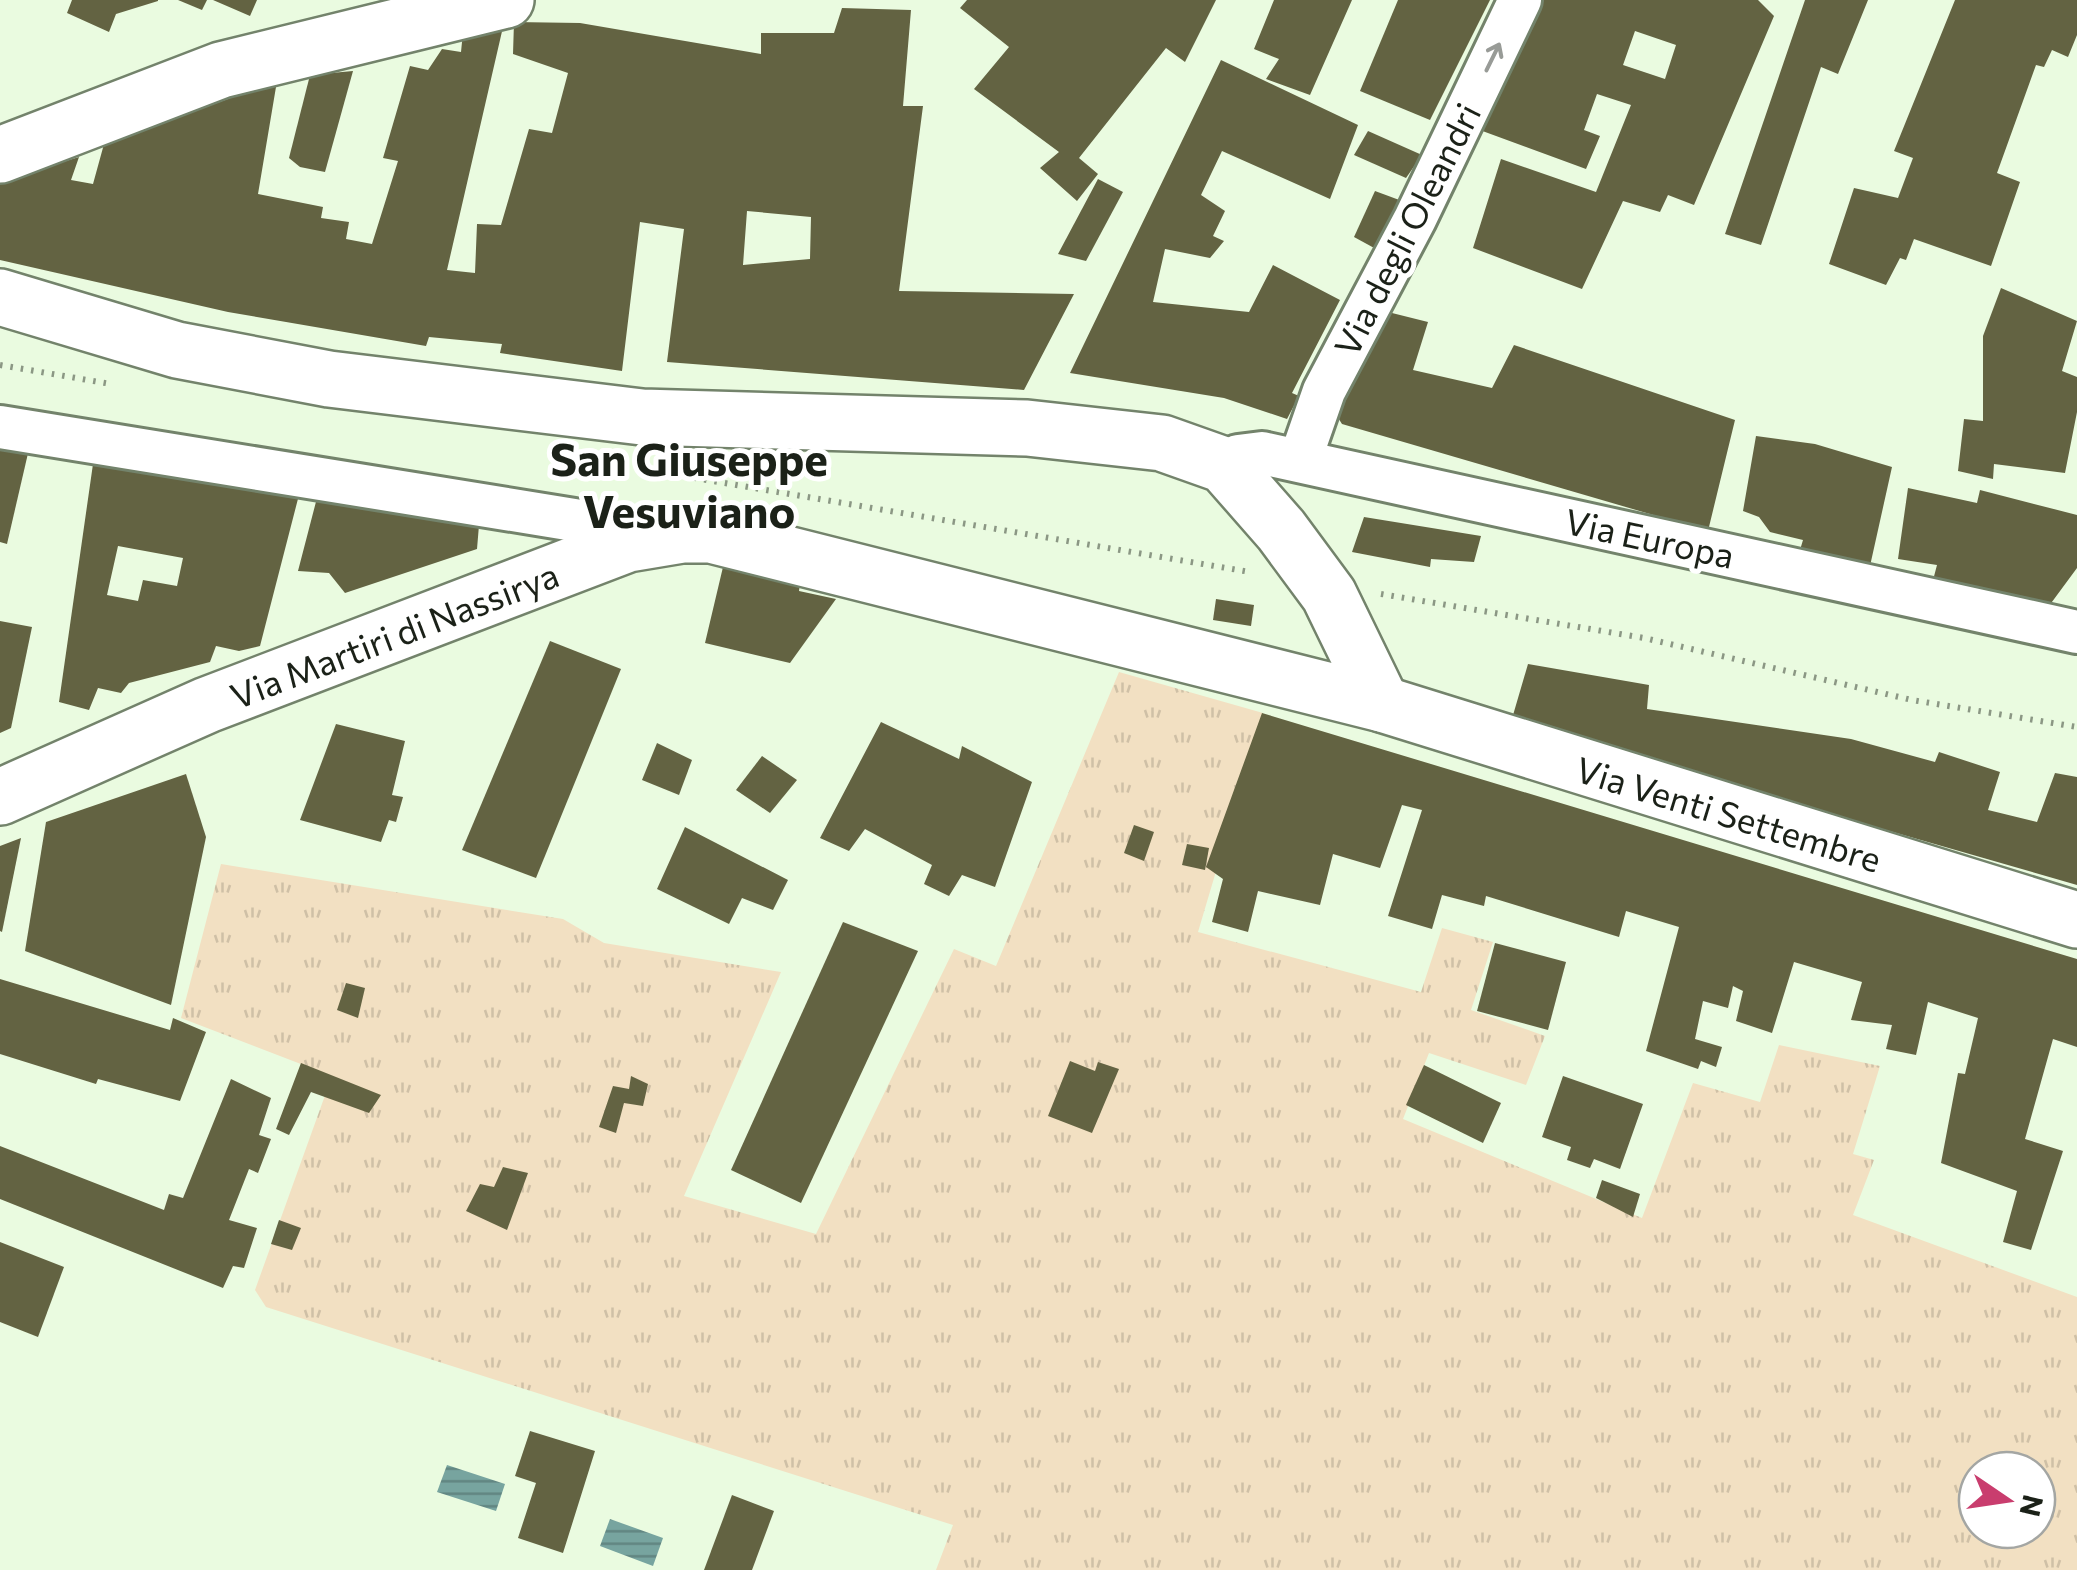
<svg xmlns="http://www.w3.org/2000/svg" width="2077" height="1570" font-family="Commissioner,sans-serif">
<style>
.grass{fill:url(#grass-tufts);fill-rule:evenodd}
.water{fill:url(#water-rules)}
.building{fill:#636342;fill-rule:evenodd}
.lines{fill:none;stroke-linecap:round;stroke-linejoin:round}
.street-casing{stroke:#73836b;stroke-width:48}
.secondary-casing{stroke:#73836b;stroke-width:60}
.path{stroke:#8b9784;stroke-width:6;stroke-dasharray:2.5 8;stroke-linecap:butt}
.street{stroke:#fff;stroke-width:42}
.secondary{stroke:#fff;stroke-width:55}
.oneway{stroke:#989b97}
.labels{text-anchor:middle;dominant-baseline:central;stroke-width:10;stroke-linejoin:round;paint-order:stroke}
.street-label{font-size:35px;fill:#1b2118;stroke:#fff}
.district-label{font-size:45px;font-weight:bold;fill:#1b2118;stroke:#fff}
</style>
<defs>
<pattern id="grass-tufts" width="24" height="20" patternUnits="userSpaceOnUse" patternTransform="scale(2.5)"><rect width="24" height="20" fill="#f2e0c2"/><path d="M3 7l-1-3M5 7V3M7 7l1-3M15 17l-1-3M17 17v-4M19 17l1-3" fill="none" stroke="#cfc0a6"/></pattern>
<pattern id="water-rules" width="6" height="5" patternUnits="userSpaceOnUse" patternTransform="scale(2.5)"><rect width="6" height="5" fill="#77a49f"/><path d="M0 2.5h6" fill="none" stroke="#618581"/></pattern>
</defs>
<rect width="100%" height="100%" fill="#eafbe0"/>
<path class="grass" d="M1119,672l144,41 -65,219 223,60 21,-64 51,14 -22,68 74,26 -19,49 -97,-32 -26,66 239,99 51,-135 67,19 19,-57 101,21 -27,88 21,6 -21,55 224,82v273h-1141l17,-45 -687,-218 -11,-17 77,-214 -151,-58 40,-154 342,55 41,24 177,29 -97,224 132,38 138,-285 42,17zM1977,1470h60v60h-60z"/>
<g class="water">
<polygon points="447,1465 505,1484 496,1511 437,1492"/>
<polygon points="610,1519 663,1538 653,1566 600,1546"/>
</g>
<g class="building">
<polygon points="72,0 158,0 158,1 116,14 109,32 67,13"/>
<polygon points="178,0 207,0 202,10"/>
<polygon points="213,0 257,0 250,16"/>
<polygon points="967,0 1216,0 1185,62 1166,48 1079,158 1098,174 1077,201 1040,168 1059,152 974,89 1009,47 960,8"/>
<polygon points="1274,0 1352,0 1310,95 1266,79 1279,59 1254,49"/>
<polygon points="1398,0 1490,0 1430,120 1360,91"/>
<path d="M1535,0h223l16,16 -80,189 -26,-10 -8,17 -37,-11 -41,88 -109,-41 28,-89 95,33 35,-87 -34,-11 -13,36 16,6 -14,33 -109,-40zM1635,31l41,14 -11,34 -42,-14z"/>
<polygon points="1805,0 1868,0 1838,74 1821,67 1761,245 1725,234"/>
<polygon points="1955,0 2077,0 2077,35 2068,57 2052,50 2044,67 2036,65 1997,173 2020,182 1991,266 1914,239 1906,260 1900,258 1886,285 1829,264 1854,188 1898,198 1913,158 1894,151"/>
<path d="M842,8l69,2 -8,96h20l-24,185 175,3 -50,96 -357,-28 17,-133 -44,-7 -18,149 -122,-18 2,-9 -73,-7 -3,9 -198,-34 -228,-52v-79l79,-24 -8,23 22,4 11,-40 173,-63 -19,113 65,13 -2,11 28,4 -3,17 26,5 26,-83 -15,-3 27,-92 18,4 14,-21 19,3 2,-20 40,-5 -56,243 28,3 2,-49 24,1 28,-96 23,4 16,-60 -55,-19 1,-32 66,1 181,31v-21h73zM747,211l64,6 -1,42 -67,6z"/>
<polygon points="1221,60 1358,125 1330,199 1222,151 1201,195 1225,211 1213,236 1224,241 1210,258 1165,249 1153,302 1249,312 1273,265 1340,300 1292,393 1299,396 1287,419 1224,398 1070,373"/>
<polygon points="353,71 325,172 300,167 289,158 310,75"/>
<polygon points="1368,131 1422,155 1406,178 1354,155"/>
<polygon points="1098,179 1123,192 1086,261 1058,254"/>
<polygon points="1375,191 1402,201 1376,249 1354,237"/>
<polygon points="2001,288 2077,321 2062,371 2077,377 2077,412 2065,473 1994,464 1993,479 1958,471 1964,419 1983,421 1983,336"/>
<polygon points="1384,311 1428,322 1413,370 1492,388 1514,345 1735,420 1708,531 1342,424 1335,413"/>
<polygon points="1756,436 1815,444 1892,467 1870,566 1800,550 1803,540 1770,532 1759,517 1743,511"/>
<polygon points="0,445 29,449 7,544 0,542"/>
<path d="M93,464l207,27 -40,155 -21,5 -23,-5 -6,16 -81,21 -8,10 -23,-5 -9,22 -30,-8zM118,546l65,12 -6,28 -34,-6 -5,21 -31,-6z"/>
<polygon points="1908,488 1977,503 1980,490 2077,515 2077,568 2046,610 1932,584 1937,565 1898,559"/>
<polygon points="318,494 479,525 477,549 345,593 329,573 298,571"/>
<polygon points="1364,517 1481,536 1474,562 1431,559 1430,567 1352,552"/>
<polygon points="723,567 800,583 799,591 836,599 790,663 705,643"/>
<polygon points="1216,599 1254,605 1251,626 1213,620"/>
<polygon points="0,621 32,627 11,728 0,733"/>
<polygon points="550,641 621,669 536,878 462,850"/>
<polygon points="1528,664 1649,685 1647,709 1851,739 1935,762 1939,752 2000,772 1988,810 2037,822 2055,773 2077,777 2077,885 1511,722"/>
<polygon points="1262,713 2077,959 2077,1047 2053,1039 2025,1139 2063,1151 2031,1250 2003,1242 2017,1191 1941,1163 1958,1073 1965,1074 1978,1018 1928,1002 1916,1055 1886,1049 1892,1025 1851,1020 1862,982 1794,962 1772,1033 1736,1021 1743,991 1733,986 1728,1008 1703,1001 1695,1039 1722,1047 1716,1067 1701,1061 1698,1069 1646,1051 1679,927 1626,911 1619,937 1486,896 1484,906 1442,895 1432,929 1388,916 1422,810 1402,805 1380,868 1333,854 1320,905 1258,891 1248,932 1212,922 1223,879 1206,867"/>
<polygon points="881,722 959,759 962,746 1032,782 995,887 962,875 949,896 924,884 932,865 865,829 849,851 820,838"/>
<polygon points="336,724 405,741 392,795 403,797 396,822 389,820 381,842 300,820"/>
<polygon points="657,743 692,760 679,795 642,780"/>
<polygon points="762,756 797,780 770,813 736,790"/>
<polygon points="186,774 206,837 171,1005 25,951 46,822"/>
<polygon points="1134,825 1154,832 1144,861 1124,853"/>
<polygon points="685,827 788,880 773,910 742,898 729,924 657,889"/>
<polygon points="21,838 2,932 0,931 0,846"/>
<polygon points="1187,844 1209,848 1205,870 1182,865"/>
<polygon points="843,922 918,951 801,1203 731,1170"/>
<polygon points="1495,943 1566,962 1548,1030 1477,1011"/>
<polygon points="0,979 170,1030 173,1018 206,1032 180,1101 98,1079 96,1084 0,1054"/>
<polygon points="346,983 365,988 358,1018 337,1010"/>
<polygon points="1070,1061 1095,1071 1098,1062 1119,1069 1092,1133 1048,1116"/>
<polygon points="301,1063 381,1095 369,1113 311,1092 289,1135 276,1129"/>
<polygon points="1424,1065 1501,1103 1483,1143 1406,1105"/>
<polygon points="631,1076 648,1084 643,1106 624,1103 616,1133 599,1127 613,1086 629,1089"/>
<polygon points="1563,1076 1643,1104 1620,1169 1594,1159 1590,1168 1567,1160 1571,1147 1542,1137"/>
<polygon points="231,1079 271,1098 259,1135 271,1139 258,1173 249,1169 229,1220 257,1228 244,1268 233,1266 223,1288 0,1199 0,1146 164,1210 169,1194 183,1198"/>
<polygon points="503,1167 528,1173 507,1230 466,1211 480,1184 494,1187"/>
<polygon points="1602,1180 1640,1194 1633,1217 1596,1198"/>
<polygon points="279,1220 301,1228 292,1250 271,1244"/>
<polygon points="0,1242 64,1267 38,1337 0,1322"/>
<polygon points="530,1431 595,1451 563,1553 518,1538 536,1483 515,1476"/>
<polygon points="732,1495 774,1511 752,1570 704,1570"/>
</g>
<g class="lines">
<defs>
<g id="street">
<polyline points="0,427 574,520 628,544"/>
<polyline points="1300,460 1324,391 1415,219 1520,0"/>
<polyline points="1224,465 1238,456 1262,453 2077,632"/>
</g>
<g id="secondary">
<polyline points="0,155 221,70 506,0"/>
<polyline points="0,297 177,350 329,379 642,417 1027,428 1162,443 1224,465 1281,530 1329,595 1382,704"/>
<polyline points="0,797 207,705 628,544 682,535 711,535 1382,704 2077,920"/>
</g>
</defs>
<use href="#street" class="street-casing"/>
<use href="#secondary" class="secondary-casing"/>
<g class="path">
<polyline points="0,365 111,384"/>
<polyline points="642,469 1250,572"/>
<polyline points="1381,594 1644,638 1912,700 2077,727"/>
</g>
<use href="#street" class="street"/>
<use href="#secondary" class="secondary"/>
</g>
<defs><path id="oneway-shaft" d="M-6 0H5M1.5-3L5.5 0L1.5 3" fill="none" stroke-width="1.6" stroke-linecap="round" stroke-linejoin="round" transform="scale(2.5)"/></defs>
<use class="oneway" href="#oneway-shaft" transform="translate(1493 57) rotate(-64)"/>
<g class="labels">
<g class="street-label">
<text transform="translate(1406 229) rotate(-63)">Via degli Oleandri</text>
<text transform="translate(1650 537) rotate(12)">Via Europa</text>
<text transform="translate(394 634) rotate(-21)">Via Martiri di Nassirya</text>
<text transform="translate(1729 813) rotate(17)">Via Venti Settembre</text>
</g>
<g class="district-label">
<text x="689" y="457">San Giuseppe<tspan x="689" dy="52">Vesuviano</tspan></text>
</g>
</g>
<g transform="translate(2007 1500) rotate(103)"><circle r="48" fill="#ffffff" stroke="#a4a6a3" stroke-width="2.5"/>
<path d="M0-8L18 38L0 25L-18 38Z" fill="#c93d6e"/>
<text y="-15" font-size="28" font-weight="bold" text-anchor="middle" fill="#1b2118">N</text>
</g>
</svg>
